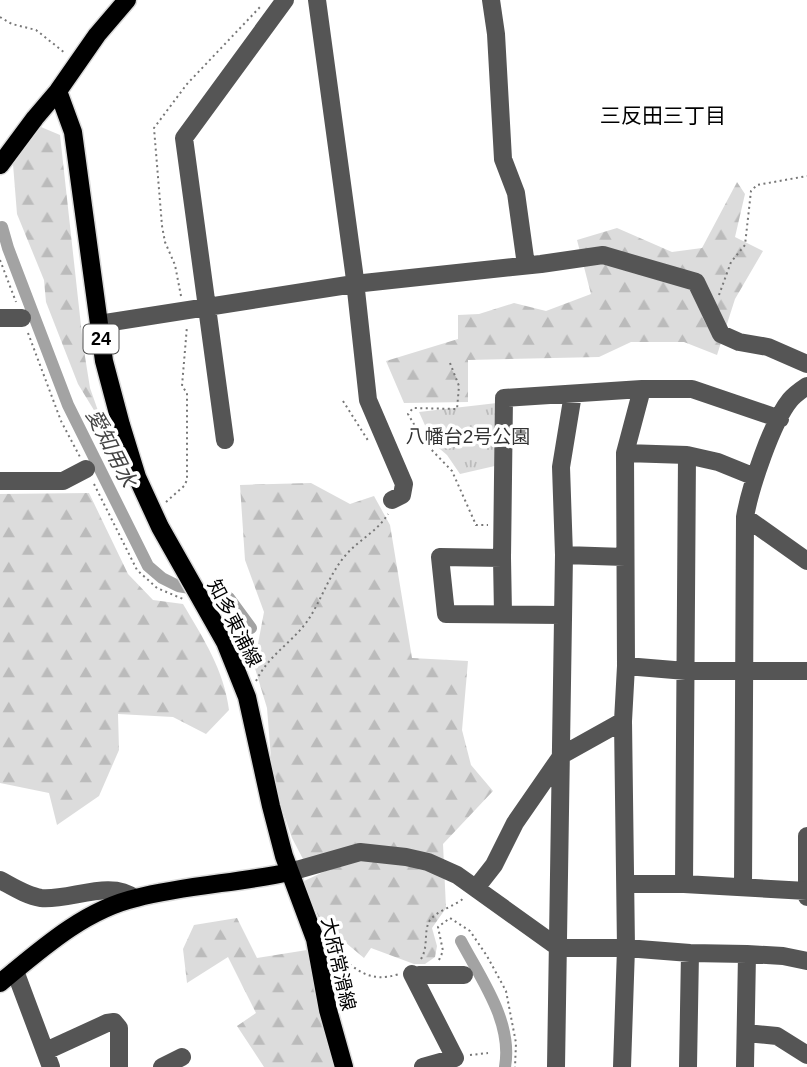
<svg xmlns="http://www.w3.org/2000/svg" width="807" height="1067" font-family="Arial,'Noto Sans JP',sans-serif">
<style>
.forest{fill:url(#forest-firs)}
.park{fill:url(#park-tufts)}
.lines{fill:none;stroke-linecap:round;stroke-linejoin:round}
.canal{stroke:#a3a3a3;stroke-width:12}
.major-casing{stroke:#dbdbdb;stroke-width:21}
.path{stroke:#777;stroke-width:2;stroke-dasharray:2 3.5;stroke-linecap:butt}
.minor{stroke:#555;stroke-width:18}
.major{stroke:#000;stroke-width:18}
.labels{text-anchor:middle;stroke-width:7;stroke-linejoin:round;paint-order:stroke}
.shield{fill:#fff;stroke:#4c4c4c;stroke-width:2}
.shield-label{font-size:18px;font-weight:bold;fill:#000}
.park-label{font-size:19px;fill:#333;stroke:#fff}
.street-label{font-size:19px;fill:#000;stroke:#fff}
.neighbourhood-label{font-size:21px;fill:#000;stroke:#fff}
.water-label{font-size:21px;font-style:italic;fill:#444;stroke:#fff}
</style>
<defs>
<pattern id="forest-firs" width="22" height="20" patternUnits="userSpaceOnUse" patternTransform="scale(1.75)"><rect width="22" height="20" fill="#dcdcdc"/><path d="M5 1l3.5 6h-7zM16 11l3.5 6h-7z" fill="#bbb"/></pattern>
<pattern id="park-tufts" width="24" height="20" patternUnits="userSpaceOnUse" patternTransform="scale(1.75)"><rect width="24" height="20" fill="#dcdcdc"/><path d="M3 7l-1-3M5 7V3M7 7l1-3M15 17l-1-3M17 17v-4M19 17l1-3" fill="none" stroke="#bbb"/></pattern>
</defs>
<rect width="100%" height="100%" fill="#fff"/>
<path class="forest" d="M41 127 60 135 83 344 90 388 103 425 78 384 46 302 44 280 17 214 13 164Z
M737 182 745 194 735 237 763 251 735 299 717 355 684 342H631L599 357 468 360V402L404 403 386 361 458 339V315L479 314 514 303 546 311 591 294 577 240 617 228 672 252 702 248Z
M311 483 350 504 374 496 390 525 412 658 468 661 462 730 471 765 493 791 443 844 446 908 432 928 437 946 435 957 425 964H414L371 948 364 958 321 922 302 882 336 866 303 859 292 838 273 783 267 708 254 665 264 612 245 560 240 485Z
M89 493 128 574 153 600 183 604C203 638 224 670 229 710L206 734 173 717 118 714 119 750 99 796 57 825 49 793 0 783V494Z
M237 918 257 958 307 950 322 1012 340 1067H264L237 1026 256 1013 228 957 187 983 183 949 194 925Z"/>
<path class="park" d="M497 403 499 465 460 474 447 455 433 443 419 412Z"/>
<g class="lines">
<path class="canal" d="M2 227 8 248 68 405 148 566 162 578 178 586 220 593 229 598 251 628
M461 941C481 979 513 1022 505 1067"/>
<g class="major-casing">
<path id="major" d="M58 91 73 132 104 361 121 425 137 477 160 527 225 642 247 697 271 806 284 856 315 939 328 1010 344 1067
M0 165 35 118 58 91 97 35 127 0
M0 983C40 950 84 910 136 898 186 885 239 883 290 872"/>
</g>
<path class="path" d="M0 17 12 24 36 30 65 53
M0 260 16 302
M719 295 731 262 745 245 751 191 757 185 807 176
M181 296 175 265 165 242 162 226 154 128 187 84 261 6
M28 333 61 421 80 457
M450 363 459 386 457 409 413 408 408 414 425 443 452 471 476 525H488
M343 401 369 442
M94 484 137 570 157 588 183 599
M166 502 184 486 187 480V393L182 386 187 326
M256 681C269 655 289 645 306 623 321 602 328 576 345 556 358 540 377 532 388 514
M333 950C355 969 369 984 399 974
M421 959C429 946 423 931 430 920 438 910 455 906 464 898
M439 960 443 951 438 927 450 918 470 931 487 956 506 991 516 1043 515 1067
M470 1055 488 1053"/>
<path class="minor" d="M317 0 354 272 368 400 404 484 402 495 392 500
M491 0 496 34 503 159 516 193 526 265
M0 318H22
M99 324 354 284 541 264 603 255 696 282 721 334 739 342 768 347 807 364
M225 440 184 138 285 0
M625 453 687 455 684 884
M687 455 718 462 755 477
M0 481H63L86 469
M745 517 807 561
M564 555 625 557
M502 558 503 614
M562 615 446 614 440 557 502 558 504 398 642 389H692L780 419
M626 666 686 671H807
M807 836V897
M290 872 360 852 406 857 428 862 457 875 559 948H626L690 953 747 954 783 956 807 961
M0 880C13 887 27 896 41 898 69 901 111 879 134 898
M626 884H684L807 891
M743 887 745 517C750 488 772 422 790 400 795 394 801 390 807 386
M476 888 494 865 515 823 562 755 623 721
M15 971 51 1067
M412 974 455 1058 423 1067
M414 977 419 975H464
M746 1033 777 1036 807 1055
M46 1051 107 1023 114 1022 119 1028V1067
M162 1067 182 1057
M556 1067 564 555 561 467 573 394
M622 1067 626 948 623 721 626 666 625 453 642 389
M688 1067 690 953
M745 1067 747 954"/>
<use href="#major" class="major"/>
</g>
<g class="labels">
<rect class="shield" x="83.5" y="324.5" width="35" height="29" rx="5"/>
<g class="shield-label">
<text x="101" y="345">24</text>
</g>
<g class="park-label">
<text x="468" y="443">八幡台2号公園</text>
</g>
<g class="street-label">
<text transform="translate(235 623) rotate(63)" y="7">知多東浦線</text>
<text transform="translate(339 964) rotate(77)" y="7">大府常滑線</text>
</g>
<g class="neighbourhood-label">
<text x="663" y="123">三反田三丁目</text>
</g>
<g class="water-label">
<text transform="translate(111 448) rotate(63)" y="7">愛知用水</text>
</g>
</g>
</svg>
